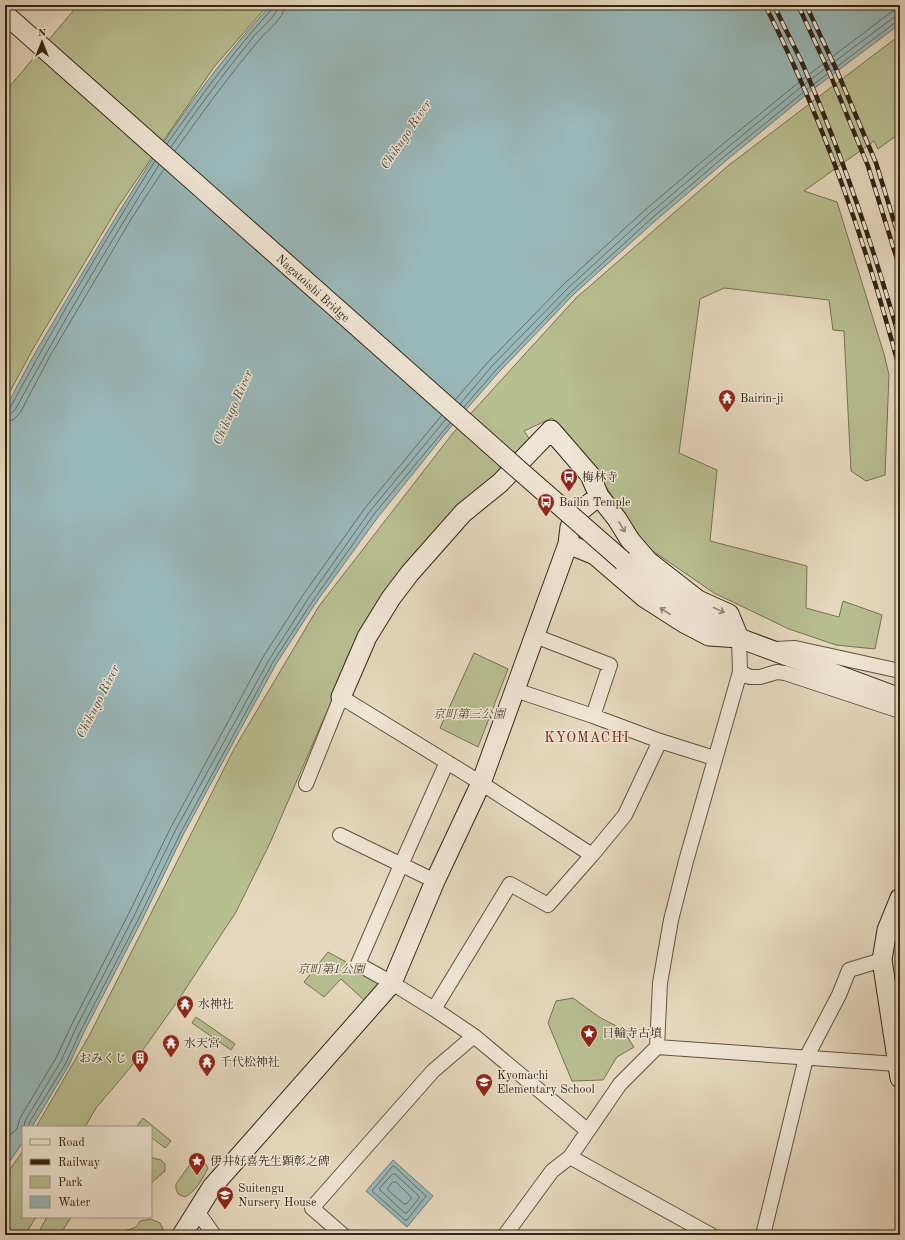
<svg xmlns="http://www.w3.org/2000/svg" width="905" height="1240" font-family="'Old Standard TT','Noto Serif JP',serif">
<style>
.green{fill:#b7be90;stroke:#757252}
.water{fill:#99b8b9;stroke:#707d77}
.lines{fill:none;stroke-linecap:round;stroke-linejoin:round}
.shore{stroke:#666e67;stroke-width:1}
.street-casing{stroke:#60523f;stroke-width:16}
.secondary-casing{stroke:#332515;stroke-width:21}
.street{stroke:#efe6d5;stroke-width:14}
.secondary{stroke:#efe6d5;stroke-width:19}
.rail-casing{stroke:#332515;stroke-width:4.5}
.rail{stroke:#efe6d5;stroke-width:3;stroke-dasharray:9;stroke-linecap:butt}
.secondary-bridge-casing{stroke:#332515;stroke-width:21;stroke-linecap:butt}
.secondary-bridge{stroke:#efe6d5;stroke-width:19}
.oneway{stroke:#918675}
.labels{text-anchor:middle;stroke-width:3;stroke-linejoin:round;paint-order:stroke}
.street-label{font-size:12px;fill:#332515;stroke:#efe6d5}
.poi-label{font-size:12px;fill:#332515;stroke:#efe6d5;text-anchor:start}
.park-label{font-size:12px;font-style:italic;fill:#544b34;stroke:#efe6d5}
.water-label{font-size:13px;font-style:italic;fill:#4c4a3e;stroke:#efe6d5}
.quarter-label{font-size:14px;letter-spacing:1px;fill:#7a1f14;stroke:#efe6d5}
</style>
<rect width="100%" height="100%" fill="#e6d8be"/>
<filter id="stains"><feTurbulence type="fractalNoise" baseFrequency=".005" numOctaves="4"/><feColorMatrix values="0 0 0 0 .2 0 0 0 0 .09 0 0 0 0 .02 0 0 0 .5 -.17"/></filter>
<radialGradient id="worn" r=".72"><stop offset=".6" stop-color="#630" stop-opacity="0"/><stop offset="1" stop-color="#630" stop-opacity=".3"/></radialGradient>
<path class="green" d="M78 5H268L214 67 118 207 34 347 5 401V92Z
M900 35V133L878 149 874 141 804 191 837 202 884 354 889 375 885 475 866 481 851 471 844 331 833 330 829 300 724 288 700 299 679 453 717 470 710 541 807 566 806 608 839 617 843 601 882 615 875 649 836 645 789 629 714 593 647 547 599 477 562 427 552 418 524 431 530 440 459 510 362 630 270 843 236 912 177 1002 130 1068 96 1108 85 1127H36L90 1034 234 749 319 606 453 433 576 298 729 165Z
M474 653 508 669 478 747 440 728Z
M328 952 384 983 364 1000 341 979 324 997 304 982Z
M573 998 599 1017 622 1029 634 1047 617 1057 603 1080 572 1081 548 1023 556 1001Z
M196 1017 235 1044 231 1050 192 1023Z
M143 1118 171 1141 165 1148 151 1137V1127H138L137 1126Z
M23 1151V1217H36L25 1235H5V1176Z
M153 1158 161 1160 165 1164V1171L151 1183V1159Z
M199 1160 205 1163 208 1168C204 1177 194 1193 185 1197L178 1194 176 1189V1184L191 1163Z
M47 1217H71L60 1235H37Z
M151 1219 160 1223 165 1233 163 1235H118C126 1226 135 1233 140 1221Z"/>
<path class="water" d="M271 5H900V24L812 90 728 159 655 221 574 294 499 372 449 429 378 517 315 604 276 664 184 833 141 922 84 1032 69 1065 32 1127H23V1142L5 1168V409C16 389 26 368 38 348 55 319 72 290 89 262 143 171 199 82 271 5Z
M393 1160 433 1196 407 1227 366 1191Z"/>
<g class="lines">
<path class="shore" d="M167 144C200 97 234 51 272 9L273 5
M171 147C197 109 225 72 254 36 261 28 278 15 278 5
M175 151C202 113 230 74 260 39 268 29 284 19 285 5
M455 400 488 362 564 284 645 210 718 148 803 79 890 13 894 11 900 10
M460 404 492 366 568 288 649 214 722 152 806 83 893 18 900 16
M464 407 496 370 572 291 652 218 725 156 810 87 896 22 900 21
M5 410H8L10 408C55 324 104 242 155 161
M5 415 10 414 15 410C60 327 108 245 159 165
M5 421 13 420 20 413 50 356 133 216 164 169
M24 1127 25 1121 61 1061 76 1028 133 918 176 829 269 660 308 599 370 511 446 419
M29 1127V1123L66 1063 81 1030 138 920 181 832 273 662 312 602 374 514 450 423
M5 1142 11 1134 17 1129 20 1118 56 1058 71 1026 128 915 171 827 263 657 303 595 365 508 442 415
M394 1166 426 1196 407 1220H405L372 1191 392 1167Z
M393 1174H395L419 1196V1198L407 1213H405L380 1190V1188Z
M393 1182H396L411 1197V1199L406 1204H404L388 1190V1188Z"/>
<g class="street-casing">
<path id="street" d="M535 636 610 665 593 716
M775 649 795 648 900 671
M740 672 750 677H760L777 672 785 673 900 711
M515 690 593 716 660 741 714 758
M447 762 401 865 358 964 392 983 434 1009 474 1036 588 1131
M306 784 341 697 481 783 592 855
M340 835 435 881
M434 1009 510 884 548 905 592 855 625 815 660 741
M657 1047 897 1064
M570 1157 711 1235
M197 1211 214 1235
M343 1235 312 1208 433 1071 474 1036
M505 1235 552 1171 570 1157 620 1084 657 1047 660 983 671 920 686 861 740 672 739 638
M763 1235 806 1058 839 995 849 970 882 960"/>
</g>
<g class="secondary-casing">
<path id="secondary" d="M568 544 595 555 645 598 684 623 709 636 739 638 729 614 698 600 648 561 630 540 617 519 599 496
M623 561 647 583 706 621 739 638 900 698
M900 898 887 930 882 960 900 1078
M182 1235 212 1187 392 983 435 881 481 783 568 544 570 527 580 511 599 496 590 475 551 430 500 483 463 513 410 573 391 598 367 637 341 697"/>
</g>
<use href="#street" class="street"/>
<use href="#secondary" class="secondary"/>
<g class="rail-casing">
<path id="rail" d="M765 5C824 121 867 246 900 371
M774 5C783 25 794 45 803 65 842 154 873 246 900 340
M798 5 830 74 868 166 900 269
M806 5 837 71 876 163 900 241"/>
</g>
<use href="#rail" class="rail"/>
<g class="secondary-bridge-casing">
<path id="secondary-bridge" d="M5 14 519 470 623 561"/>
</g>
<use href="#secondary-bridge" class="secondary-bridge"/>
</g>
<defs><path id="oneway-shaft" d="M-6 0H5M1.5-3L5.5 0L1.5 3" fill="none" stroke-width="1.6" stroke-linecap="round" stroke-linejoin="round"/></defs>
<g class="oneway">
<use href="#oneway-shaft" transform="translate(622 527) rotate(58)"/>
<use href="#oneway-shaft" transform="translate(719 610) rotate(25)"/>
<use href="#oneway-shaft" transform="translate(665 611) rotate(-147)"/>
</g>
<defs>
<g id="temple-pin" transform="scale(0.9)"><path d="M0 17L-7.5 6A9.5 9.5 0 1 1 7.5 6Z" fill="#8f2418" stroke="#efe6d5"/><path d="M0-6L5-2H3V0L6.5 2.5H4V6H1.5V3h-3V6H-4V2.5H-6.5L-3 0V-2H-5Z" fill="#fff"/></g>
<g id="bus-pin" transform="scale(0.9)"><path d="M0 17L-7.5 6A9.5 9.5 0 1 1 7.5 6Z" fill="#8f2418" stroke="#efe6d5"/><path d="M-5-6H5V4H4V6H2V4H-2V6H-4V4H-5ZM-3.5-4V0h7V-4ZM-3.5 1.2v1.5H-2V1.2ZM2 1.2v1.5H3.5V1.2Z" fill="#fff"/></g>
<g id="sight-pin" transform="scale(0.9)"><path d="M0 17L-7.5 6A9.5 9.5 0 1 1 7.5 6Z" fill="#8f2418" stroke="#efe6d5"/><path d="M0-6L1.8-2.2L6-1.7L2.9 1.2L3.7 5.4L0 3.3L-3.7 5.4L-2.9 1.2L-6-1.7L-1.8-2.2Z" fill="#fff"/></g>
<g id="building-pin" transform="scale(0.9)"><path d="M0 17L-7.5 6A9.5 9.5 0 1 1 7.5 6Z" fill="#8f2418" stroke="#efe6d5"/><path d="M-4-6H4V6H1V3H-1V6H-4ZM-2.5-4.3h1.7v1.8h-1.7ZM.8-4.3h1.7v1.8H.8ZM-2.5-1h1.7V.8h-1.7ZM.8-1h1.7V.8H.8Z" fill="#fff"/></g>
<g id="school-pin" transform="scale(0.9)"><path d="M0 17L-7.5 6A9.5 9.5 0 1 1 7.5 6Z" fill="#8f2418" stroke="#efe6d5"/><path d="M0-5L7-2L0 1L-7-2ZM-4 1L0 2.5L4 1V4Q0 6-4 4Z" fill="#fff"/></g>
</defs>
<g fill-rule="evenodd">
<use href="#temple-pin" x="727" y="398"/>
<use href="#bus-pin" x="569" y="477"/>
<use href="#bus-pin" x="546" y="502"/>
<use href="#temple-pin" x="185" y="1004"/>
<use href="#sight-pin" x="589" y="1033"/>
<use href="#temple-pin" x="171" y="1043"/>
<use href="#building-pin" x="140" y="1058"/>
<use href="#temple-pin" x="207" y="1062"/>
<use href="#school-pin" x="484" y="1082"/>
<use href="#sight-pin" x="197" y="1161"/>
<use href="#school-pin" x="225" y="1195"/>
</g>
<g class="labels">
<g class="street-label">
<text transform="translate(313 288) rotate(42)" y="4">Nagatoishi Bridge</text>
</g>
<g class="poi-label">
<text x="740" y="402">Bairin-ji</text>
<text x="582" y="481">梅林寺</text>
<text x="559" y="506">Bailin Temple</text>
<text x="198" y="1008">水神社</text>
<text x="602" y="1037">日輪寺古墳</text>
<text x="184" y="1047">水天宮</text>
<text x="127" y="1062" text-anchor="end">おみくじ</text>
<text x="220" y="1066">千代松神社</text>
<text x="497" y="1079">Kyomachi<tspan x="497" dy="14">Elementary School</tspan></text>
<text x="210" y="1165">伊井好喜先生顕彰之碑</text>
<text x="238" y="1192">Suitengu<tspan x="238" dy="14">Nursery House</tspan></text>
</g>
<g class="park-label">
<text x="469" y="718">京町第三公園</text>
<text x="331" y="973">京町第1公園</text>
</g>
<g class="water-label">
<text transform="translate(405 134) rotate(-56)" y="5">Chikugo River</text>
<text transform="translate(232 407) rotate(-66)" y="5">Chikugo River</text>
<text transform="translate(97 701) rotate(-63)" y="5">Chikugo River</text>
</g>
<g class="quarter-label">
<text x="587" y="742">KYOMACHI</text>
</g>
</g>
<rect width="905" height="1240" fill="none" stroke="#e6d8be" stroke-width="20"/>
<rect x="6" y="6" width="893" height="1228" fill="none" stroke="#332515" stroke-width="2"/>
<rect x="10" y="10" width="885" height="1220" fill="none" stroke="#332515"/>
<rect x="22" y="1126" width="130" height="92" fill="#efe6d5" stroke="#a49988"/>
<rect x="30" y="1139" width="20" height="6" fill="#efe6d5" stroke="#a49988"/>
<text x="58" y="1146" font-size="12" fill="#332515">Road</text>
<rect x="30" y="1159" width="20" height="6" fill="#332515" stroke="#a49988"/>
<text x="58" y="1166" font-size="12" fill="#332515">Railway</text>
<rect x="30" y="1176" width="20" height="12" fill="#b7be90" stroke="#a49988"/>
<text x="58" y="1186" font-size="12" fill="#332515">Park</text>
<rect x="30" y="1196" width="20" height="12" fill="#99b8b9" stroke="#a49988"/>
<text x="58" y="1206" font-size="12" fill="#332515">Water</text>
<g transform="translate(42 42)" stroke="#efe6d5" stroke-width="3" paint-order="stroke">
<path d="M0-3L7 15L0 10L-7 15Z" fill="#332515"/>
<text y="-6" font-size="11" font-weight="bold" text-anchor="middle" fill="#332515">N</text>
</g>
<rect width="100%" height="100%" filter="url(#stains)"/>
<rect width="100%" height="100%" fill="url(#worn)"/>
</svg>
